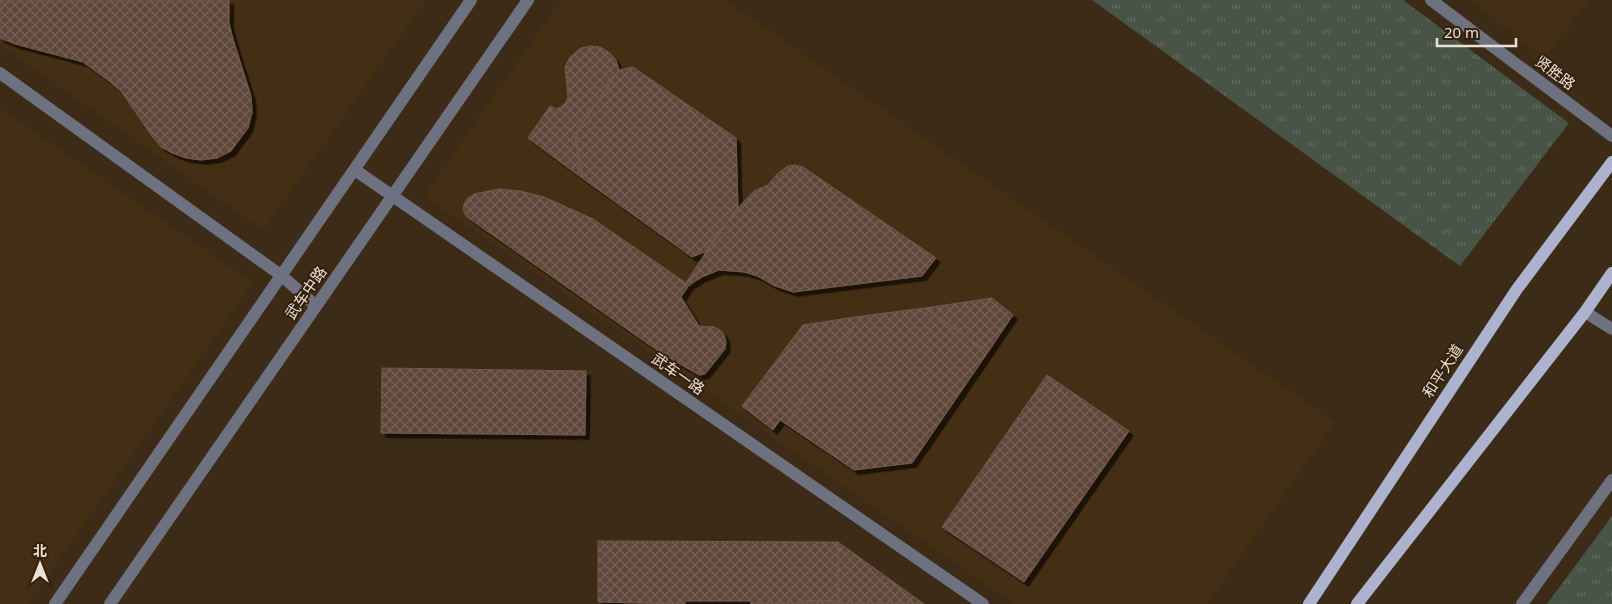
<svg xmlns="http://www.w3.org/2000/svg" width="1612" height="604" font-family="'Noto Sans','Noto Sans SC',sans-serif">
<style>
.built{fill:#452f14}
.park{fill:url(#park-tufts)}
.building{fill:url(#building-cross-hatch);stroke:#75594d;filter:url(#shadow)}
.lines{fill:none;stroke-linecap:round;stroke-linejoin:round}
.minor{stroke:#6e717f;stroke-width:12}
.major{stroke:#adb3cf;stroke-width:12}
.labels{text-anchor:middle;stroke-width:4;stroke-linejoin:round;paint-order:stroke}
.street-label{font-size:15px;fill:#ece1d4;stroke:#32220d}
</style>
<defs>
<pattern id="park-tufts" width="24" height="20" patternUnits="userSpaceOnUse" patternTransform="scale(1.25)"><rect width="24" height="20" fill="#485445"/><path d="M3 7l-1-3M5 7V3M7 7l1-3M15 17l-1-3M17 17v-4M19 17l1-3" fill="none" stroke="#636c5f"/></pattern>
<pattern id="building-cross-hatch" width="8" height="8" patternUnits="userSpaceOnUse" patternTransform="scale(1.25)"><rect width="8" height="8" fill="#60463a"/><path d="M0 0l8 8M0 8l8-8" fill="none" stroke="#776056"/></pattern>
<filter id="shadow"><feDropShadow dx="4.5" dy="4.5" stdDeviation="0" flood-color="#0009"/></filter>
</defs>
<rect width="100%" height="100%" fill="#3c2b16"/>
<path class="built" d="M0 0H426L263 230 0 45Z
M561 0H725L1335 422 1207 604H1014L424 196Z
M1469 0H1589L1545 58Z
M0 108 253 283 28 604H0Z"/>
<path class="park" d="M1092 0H1403L1569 123 1460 266Z
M1612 516V604H1547Z"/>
<path class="building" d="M0 0H229V23L233 39 251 96 252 112 248 128 231 151 217 158 201 160 186 158 172 153 161 147 152 136 121 91 109 81 83 62 15 44 0 38Z
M591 46 600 47 610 53 616 60 619 70 575 134 582 178 528 138 550 106 556 109 561 107 566 102 568 97 565 67 570 57 581 48Z
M633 67 736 138 738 208 707 251 692 257 582 178 575 134 619 70Z
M795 165 803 167 936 258 922 276 793 292 775 286 757 276 744 272 719 270 702 277 689 285 686 283 717 235 738 208 754 191 768 185 777 174 788 166Z
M499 189 520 191 544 197 593 219 689 285 681 297 699 326 714 327 721 331 724 335 726 342 725 349 705 374 699 375 661 353 467 217 463 210 464 205 467 199 474 194Z
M992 298 1013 315 988 352 925 308Z
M925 308 988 352 912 463 854 470 786 424 862 316Z
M862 316 786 424 780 420 773 430 742 406 803 325Z
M382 368 586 371 585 435 381 433Z
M1047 375 1129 431 1024 582 942 527Z
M598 541 838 542V601H803V604H751V601H685V604L598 602Z
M838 542 924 604H803V601H838Z"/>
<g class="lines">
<path class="minor" d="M1431 0 1612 136
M0 73 282 276 316 306
M355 170 983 604
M1585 312 1612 329
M55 604 471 0
M110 604 528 0
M1522 604 1612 480"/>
<path class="major" d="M1309 604 1517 289 1612 162
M1357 604 1585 312 1612 273"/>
</g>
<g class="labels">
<g class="street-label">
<text transform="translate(1555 73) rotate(37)" y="5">贤胜路</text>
<text transform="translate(306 293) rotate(-55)" y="5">武车中路</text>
<text transform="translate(1443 371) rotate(-57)" y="5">和平大道</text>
<text transform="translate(678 374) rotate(35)" y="5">武车一路</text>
</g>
</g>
<g transform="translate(40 564)" stroke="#32220d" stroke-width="4" paint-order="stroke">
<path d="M0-4L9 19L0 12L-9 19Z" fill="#ece1d4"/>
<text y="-8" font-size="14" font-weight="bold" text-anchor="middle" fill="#ece1d4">北</text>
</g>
<path d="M1437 38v8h79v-8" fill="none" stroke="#ece1d4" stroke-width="2.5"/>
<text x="1444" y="38" font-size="15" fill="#ece1d4" stroke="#32220d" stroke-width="4" paint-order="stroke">20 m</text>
</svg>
